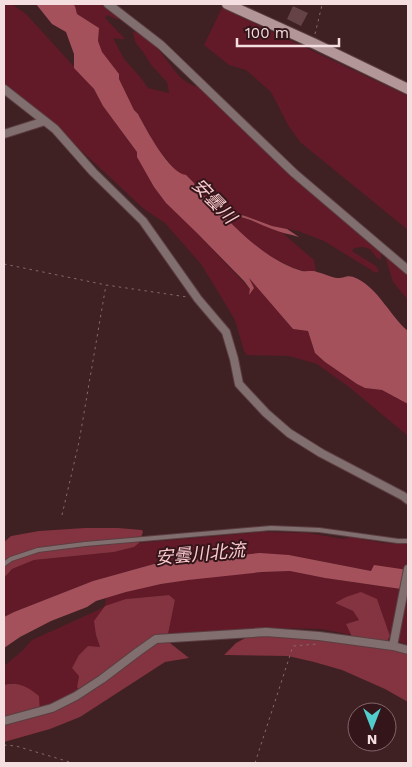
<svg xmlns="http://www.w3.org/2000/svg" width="412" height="767" font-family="'Work Sans','Noto Sans JP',sans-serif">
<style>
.green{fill:#621a28}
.forest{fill:#843340}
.water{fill:#a5515c}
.building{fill:#644245}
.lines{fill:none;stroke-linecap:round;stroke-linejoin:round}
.lane-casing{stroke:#5c3e41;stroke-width:6}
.street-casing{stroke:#5c3e41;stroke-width:10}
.secondary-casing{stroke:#5c3e41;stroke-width:12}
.path{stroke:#856a6c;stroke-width:1;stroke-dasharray:2.5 4;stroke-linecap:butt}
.lane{stroke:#816f70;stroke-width:4}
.street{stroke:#816f70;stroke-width:8}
.secondary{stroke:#b29698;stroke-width:10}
.labels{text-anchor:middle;stroke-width:4;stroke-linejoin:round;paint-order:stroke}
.water-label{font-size:18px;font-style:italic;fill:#fbcace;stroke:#34161a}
</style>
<rect width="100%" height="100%" fill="#3f2023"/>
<path class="green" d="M4 4H12L26 14 58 49 94 89 103 106 137 152V157L154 187 166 203 197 233 250 289 254 288 248 277 253 282 293 329 308 331 315 353 325 362 357 384 365 388 382 390 408 404V436L349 387 317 364 289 356 247 355 244 351 235 320 217 290 201 264 165 223 144 209 59 130 4 84Z
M72 4H107L135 29 120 19H116L107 15 105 18 125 39H119L113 38 124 59 141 78 148 88 169 93 167 82 152 66 143 52 135 42 133 32C150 33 168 63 179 76 183 80 190 84 196 87L194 82 294 171 377 239 381 253V260L376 257 370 249 363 247 354 248 352 251 376 266 379 271 376 273 324 241 298 231 272 226 245 216 230 212 219 210 213 202 197 191 194 183 177 172 157 148 138 114 134 110 119 79V74L102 53 98 41 99 28 77 14 75 6Z
M222 8 408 96V230L300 142 288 125 271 92 246 70 229 65 204 45Z
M226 216C245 214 265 228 283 233L286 236 314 260 316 271C312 271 308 272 304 271 282 267 237 236 226 216Z
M385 256 408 274V300L393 282Z
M261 532 308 533 344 539 350 537 383 543 406 544 408 547V570L371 571 289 555 154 564 93 581 14 612 4 617V578L12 569 34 560 114 552 134 547 139 543Z
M290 571 325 578 408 590V645C401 643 397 639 390 636L377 599 335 603 353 611 359 620 346 624 352 635 321 629 275 628 178 634H168L175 600 169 595 126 599 96 635 100 647 79 676 77 687 79 690 71 696 39 710V696L11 683 4 685V666L22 651 32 640 96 611 105 606 106 598C165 579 228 573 290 571Z"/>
<path class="forest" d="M85 528H118L142 530 143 532 139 543 134 547 114 552 34 560 12 569 4 578V542L11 536 39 531Z
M361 592 377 599 390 636 385 645 408 651V702L385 689 342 670 314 662 288 656 224 655 236 643 251 635 268 634 355 643 346 624 359 620 353 611 335 603 346 597Z
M169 595 175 600 168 634 170 643 189 658 165 662 80 717 50 729 4 742V685C18 681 28 687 39 696L40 715 82 695 77 687 79 676 72 668 79 655 88 646 100 647 96 635 94 621 105 606 126 599Z"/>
<path class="water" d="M36 4H72L75 6 77 14 99 28 98 41 102 52 119 74V79L134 110 138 114C146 129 169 173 186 175L194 183 197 191 213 202 219 210 230 212 245 216 272 226 287 229 299 237C290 234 281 233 272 229 258 224 242 214 227 216V219C247 240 274 263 302 271 307 272 313 270 317 272 323 273 330 277 336 278 346 279 346 273 358 279 379 290 391 317 408 331V404L382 390 365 388 357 384 325 362 315 353 308 331 293 329 249 278 254 288 249 295 250 289 244 281 197 233 166 203 154 187 137 157V152L103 106 94 89 74 68V54L66 32 52 24Z
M260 553 289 555 371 571 374 565 408 570V590L325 578 290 571 262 572 188 580 161 584 126 592 96 601 87 607 51 621 20 637 4 648V617L14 612 93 581 154 564Z"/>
<path class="building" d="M293 6 308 13 301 26 287 19Z"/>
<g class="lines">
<g class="lane-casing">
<path id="lane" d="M4 564 11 559 38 550 85 544 271 528 319 530 398 541H408"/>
</g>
<g class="street-casing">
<path id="street" d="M108 4 161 45 294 173 408 270
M4 89 55 129 93 172 143 221 198 299 226 332 234 359 239 384 266 413 289 433 321 453 403 496 408 500
M4 134 45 121
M393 646 408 569
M4 721 52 708 76 696 102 679 139 651 156 639 266 632 319 636 393 646 408 650"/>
</g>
<g class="secondary-casing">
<path id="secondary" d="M227 4 313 43 408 89"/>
</g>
<path class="path" d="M315 34 322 5 318 4
M4 264 106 285 187 297
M62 515 79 442 106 285
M4 745 16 746 73 763
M255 763 293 646 317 644"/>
<use href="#lane" class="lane"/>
<use href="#street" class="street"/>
<use href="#secondary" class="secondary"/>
</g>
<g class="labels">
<g class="water-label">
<text transform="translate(214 201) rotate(46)" y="6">安曇川</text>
<text transform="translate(200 554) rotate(-5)" y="6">安曇川北流</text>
</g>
</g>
<rect width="412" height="767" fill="none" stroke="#f4dedf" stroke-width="10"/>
<g transform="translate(372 727) rotate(180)"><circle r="24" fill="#34161a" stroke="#816669"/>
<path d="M0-4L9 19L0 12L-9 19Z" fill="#53cdcb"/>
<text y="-8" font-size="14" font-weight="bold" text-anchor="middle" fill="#f4dedf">N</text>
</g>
<path d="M237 38v8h102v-8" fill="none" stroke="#f4dedf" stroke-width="2.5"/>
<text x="245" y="38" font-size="15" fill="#f4dedf" stroke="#34161a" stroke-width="4" paint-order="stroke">100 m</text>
</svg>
